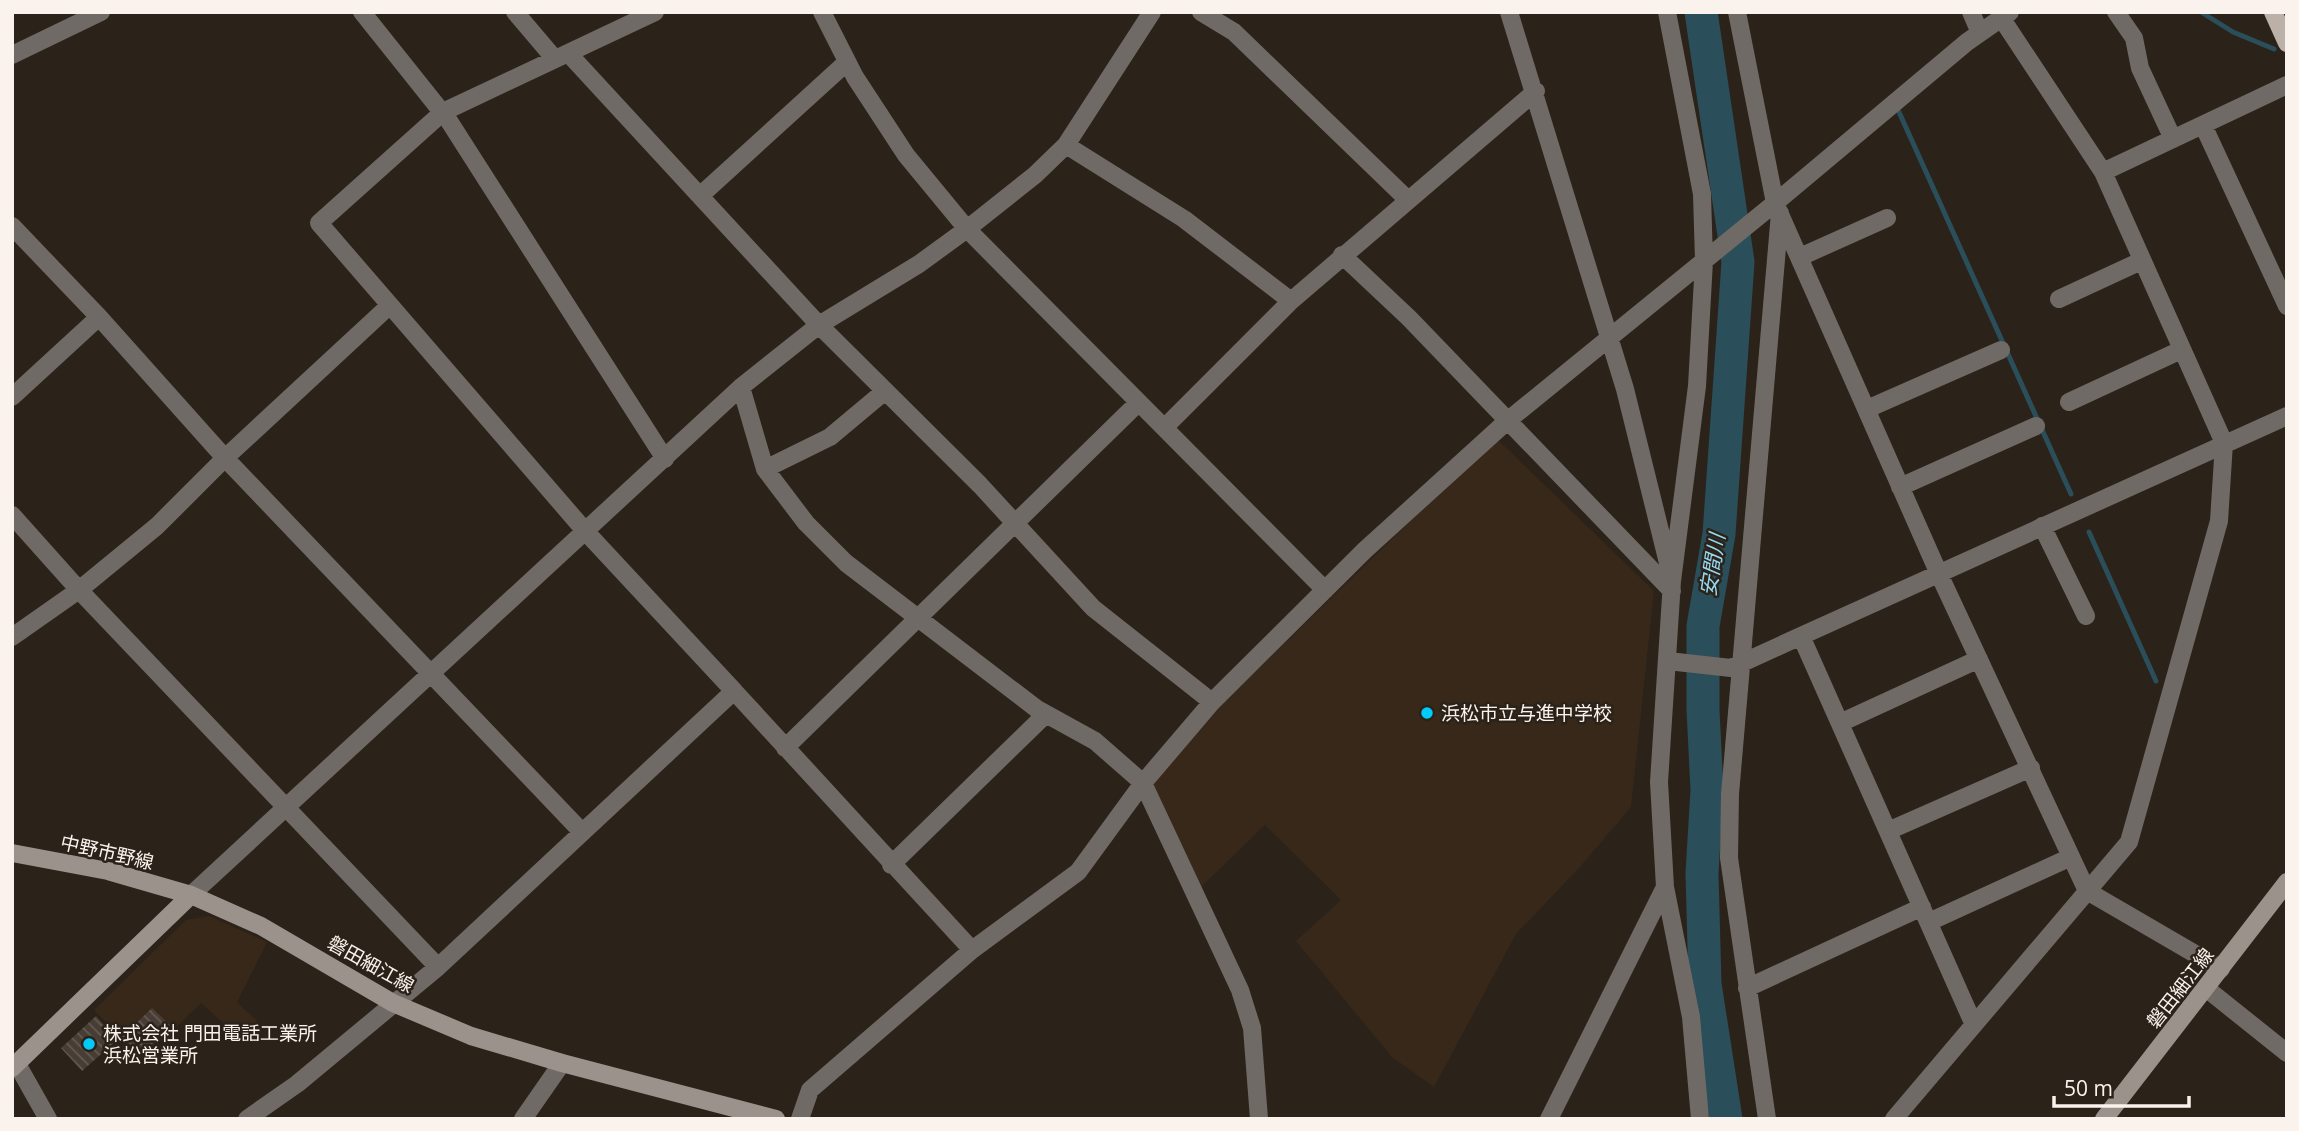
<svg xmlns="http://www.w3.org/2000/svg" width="2299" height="1131" font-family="'Open Sans','Noto Sans JP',sans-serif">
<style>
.built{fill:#37281a}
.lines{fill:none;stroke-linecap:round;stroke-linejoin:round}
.stream{stroke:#2a4e5a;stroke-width:5}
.river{stroke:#2a4e5a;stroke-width:33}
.building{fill:url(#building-back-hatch)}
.street{stroke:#6f6a65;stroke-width:18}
.secondary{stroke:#9b928b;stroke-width:18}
.primary{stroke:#bcb1a8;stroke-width:18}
.poi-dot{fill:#00cbf9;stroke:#2b2219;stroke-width:2.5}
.labels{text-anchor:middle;stroke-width:5;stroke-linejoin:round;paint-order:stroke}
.poi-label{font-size:19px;fill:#faf3ed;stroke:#2b2219;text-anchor:start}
.street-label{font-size:19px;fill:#faf3ed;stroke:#2b2219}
.water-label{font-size:21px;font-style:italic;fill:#95d9f1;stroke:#2b2219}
</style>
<defs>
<pattern id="building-back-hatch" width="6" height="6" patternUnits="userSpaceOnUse" patternTransform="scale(1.75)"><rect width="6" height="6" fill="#483d34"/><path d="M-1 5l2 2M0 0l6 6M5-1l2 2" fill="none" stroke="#635a52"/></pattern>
</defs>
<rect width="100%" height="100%" fill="#2b2219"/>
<path class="built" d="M1496 438 1654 591 1631 807 1580 867 1516 934 1434 1087 1392 1057 1296 941 1341 900 1265 825 1197 891 1146 778Z
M209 916 267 942 237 1002 260 1024 242 1040 201 1003 142 1060 94 1010 186 920Z"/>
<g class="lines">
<path class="stream" d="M2201 12 2233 32 2274 49
M1899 112 2071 494
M2089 532 2156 681"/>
<path class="river" d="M1701 12 1738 262 1719 534 1703 626V710L1707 790 1702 873 1705 984 1726 1119"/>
</g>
<path class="building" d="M152 1008 171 1026 141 1055 122 1037Z
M96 1016 117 1040 82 1071 61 1048Z"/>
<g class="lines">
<path class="street" d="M362 12 449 121 665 459
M515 12 554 58
M822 12 855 77 906 155 967 229 1325 590
M1201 12 1234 32 1407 199
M1509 12 1625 389 1670 571
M1667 12 1702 194 1704 261 1697 386 1672 581 1659 782 1665 887 1691 1017 1700 1119
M1737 12 1775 203 1939 574 2087 891 2221 969
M1971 12 1980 33
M2116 12 2134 38 2140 68 2173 139
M568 53 819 325 980 485 1093 608 1212 702
M12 55 101 12
M2203 125 2287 306
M1066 145 1184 219 1291 301
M2103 172 2287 85
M702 194 847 62
M12 226 99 317
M1342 255 1409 318 1672 591
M1800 257 1887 218
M2059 299 2141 261
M741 387 765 469 806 523 846 563 1037 709 1095 741 1143 783 1240 990 1252 1028 1259 1119
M12 397 99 317 225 458 581 831
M2069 402 2181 350
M1867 409 2001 350
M1165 427 1291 301 1536 91
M765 469 830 437 885 391
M1900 487 2036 426
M12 515 79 590 438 967
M2042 526 2086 616
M12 637 79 590 157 526 225 458 389 306
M1668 661 1731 668 1801 636
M734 691 972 950
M1840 723 1979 659
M785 748 1138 403
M1888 831 2031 768
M891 865 1046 714
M191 895 741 387 819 325 919 264 967 229 1035 175 1066 145 1152 12
M1929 922 2071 857
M1747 988 1922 907
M2207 989 2287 1053
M1974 1025 1801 636 2287 416
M17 1064 48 1119
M247 1119 297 1084 438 967 734 691 586 532 319 223 443 112 655 12
M523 1119 562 1063
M800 1119 810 1090 972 950 1078 872 1143 783 1212 702 1365 550 1506 422 1775 203 1967 42 2010 12
M1549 1119 1665 887
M1767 1119 1729 858 1730 794 1780 213
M1894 1119 2129 842 2219 521 2224 443 2103 172 2002 19"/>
<path class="secondary" d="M12 853 108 871 191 895 261 926 393 1003 471 1036 562 1063 776 1119
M12 1068 191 895
M2104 1119 2287 882"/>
<path class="primary" d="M2273 12 2287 43"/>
</g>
<g class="poi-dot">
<circle cx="1427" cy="713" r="7"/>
<circle cx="89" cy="1044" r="7"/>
</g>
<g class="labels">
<g class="poi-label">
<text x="1441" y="720">浜松市立与進中学校</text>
<text x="103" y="1040">株式会社 門田電話工業所<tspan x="103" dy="22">浜松営業所</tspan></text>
</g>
<g class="street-label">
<text transform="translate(107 852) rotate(13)" y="7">中野市野線</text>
<text transform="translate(371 964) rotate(29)" y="7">磐田細江線</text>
<text transform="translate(2180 988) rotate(-52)" y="7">磐田細江線</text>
</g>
<g class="water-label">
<text transform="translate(1713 565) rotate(-81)" y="7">安間川</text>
</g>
</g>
<rect width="2299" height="1131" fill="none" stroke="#faf3ed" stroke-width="28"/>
<path d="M2054 1096v10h135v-10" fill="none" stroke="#faf3ed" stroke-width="3.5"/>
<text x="2064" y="1096" font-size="21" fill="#faf3ed" stroke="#2b2219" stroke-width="5" paint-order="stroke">50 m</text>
</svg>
